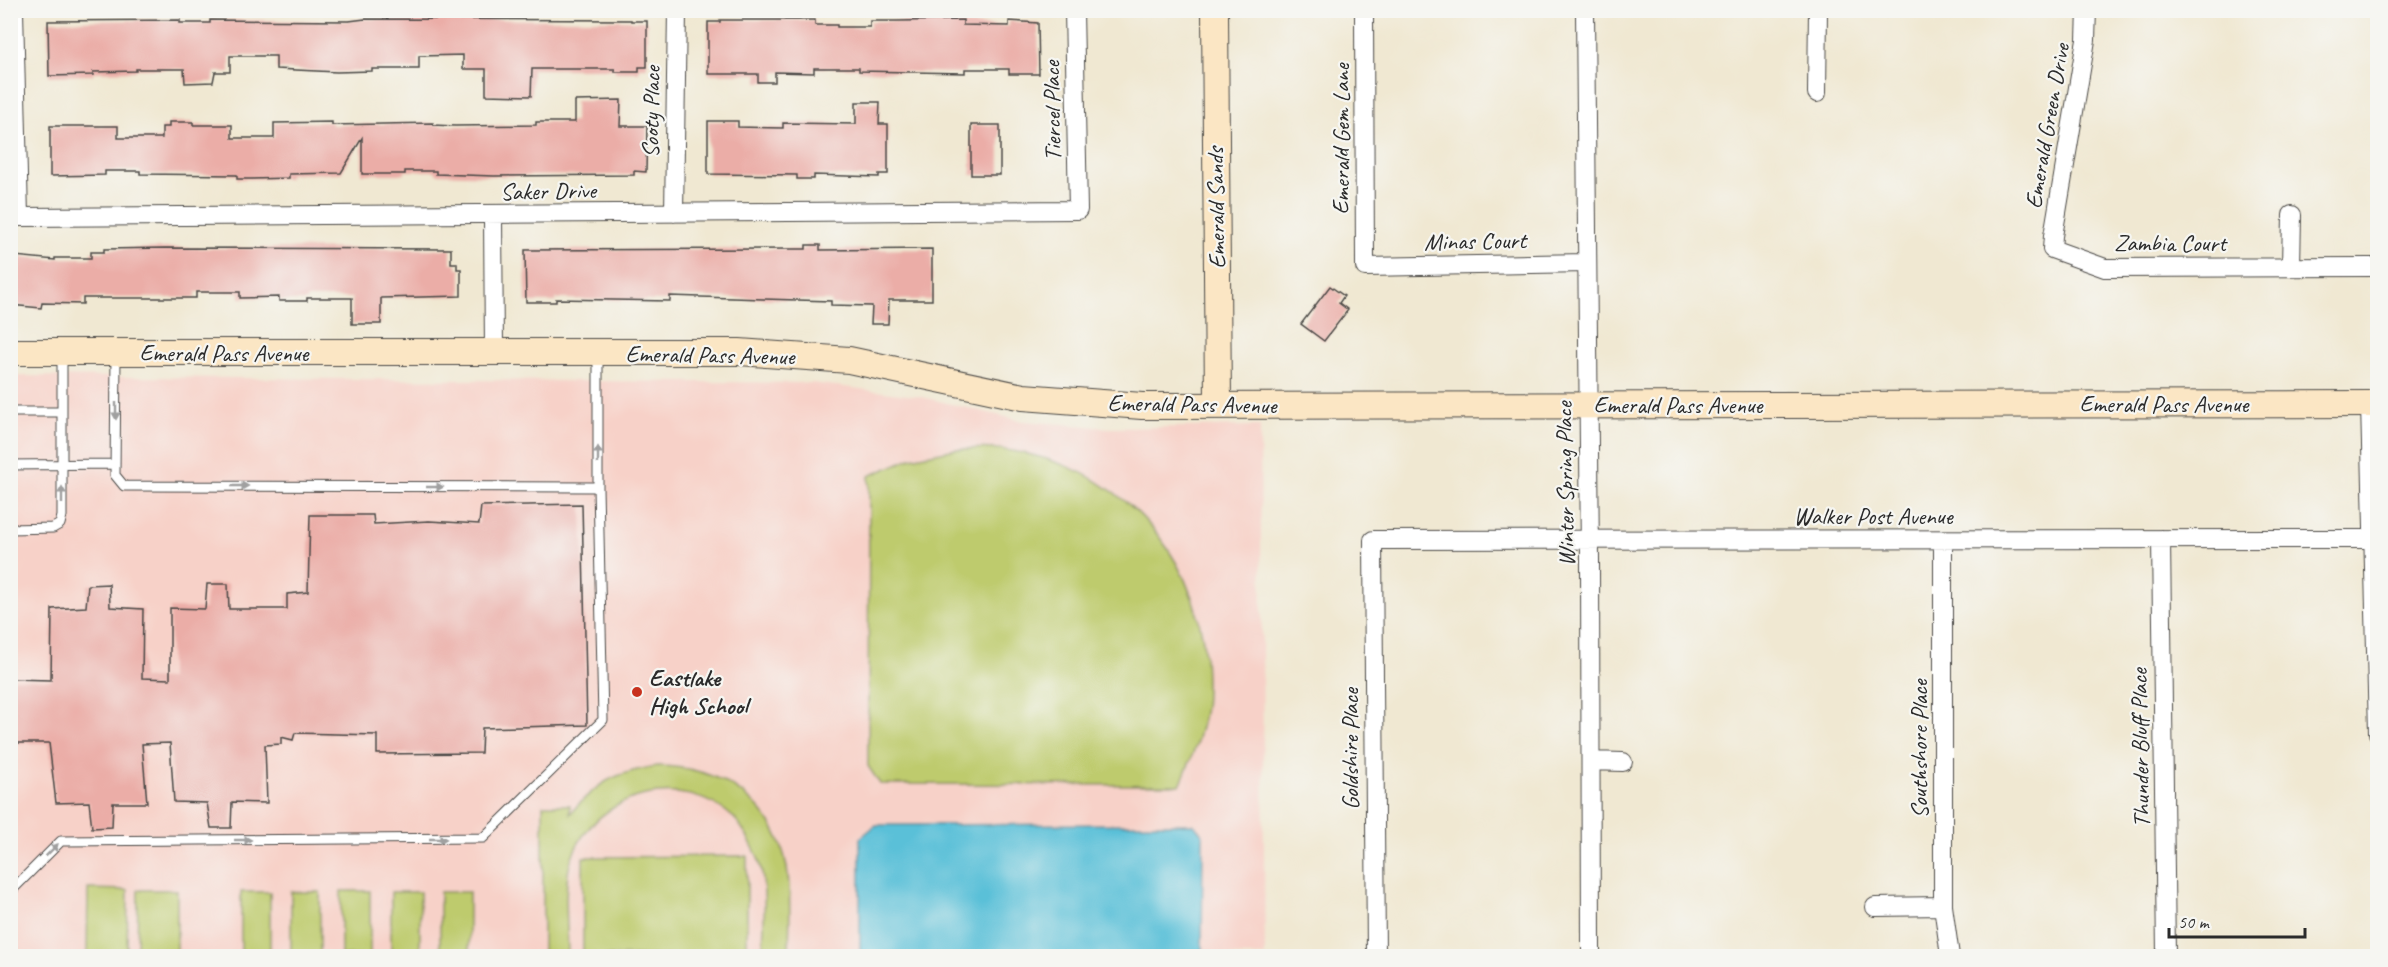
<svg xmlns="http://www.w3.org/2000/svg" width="2388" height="967" font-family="Caveat,sans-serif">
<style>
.built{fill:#f7d1c8}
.green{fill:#becb6d;stroke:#747b4c;stroke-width:1.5}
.water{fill:#5ac0d8;stroke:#427682;stroke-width:1.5}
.building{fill:#ebada7}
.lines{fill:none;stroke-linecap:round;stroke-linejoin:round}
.lane-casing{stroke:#494744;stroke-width:11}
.street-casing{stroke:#494744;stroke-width:20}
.secondary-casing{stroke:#494744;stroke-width:28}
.lane{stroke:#fff;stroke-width:9}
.street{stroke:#fff;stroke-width:18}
.secondary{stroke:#fbe6c4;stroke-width:26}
.oneway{fill:#a0a0a0}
.poi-dot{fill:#c8321e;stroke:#f6f6f2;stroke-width:2}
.labels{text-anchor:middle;stroke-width:4.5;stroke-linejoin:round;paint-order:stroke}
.street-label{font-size:24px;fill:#2b2b2b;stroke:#f6f6f2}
.poi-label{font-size:24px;font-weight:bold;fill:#2b2b2b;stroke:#f6f6f2;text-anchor:start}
</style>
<rect width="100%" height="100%" fill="#f6f6f2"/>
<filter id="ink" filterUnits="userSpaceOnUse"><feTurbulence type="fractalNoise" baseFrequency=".0167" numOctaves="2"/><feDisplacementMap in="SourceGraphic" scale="12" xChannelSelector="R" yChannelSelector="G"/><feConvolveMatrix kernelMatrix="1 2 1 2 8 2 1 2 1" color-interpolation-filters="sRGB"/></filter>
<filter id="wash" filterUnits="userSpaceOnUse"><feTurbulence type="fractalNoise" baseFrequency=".008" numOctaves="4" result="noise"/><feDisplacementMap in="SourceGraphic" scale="24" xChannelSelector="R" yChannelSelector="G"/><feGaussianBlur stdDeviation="1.35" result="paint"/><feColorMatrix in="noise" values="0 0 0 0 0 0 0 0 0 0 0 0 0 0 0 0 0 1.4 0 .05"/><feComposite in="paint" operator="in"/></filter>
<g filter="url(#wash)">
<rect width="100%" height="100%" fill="#f0e8d2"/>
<path class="built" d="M10 376 813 383 922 397 1022 421 1110 428 1260 426 1265 956H11Z"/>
<path class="green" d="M956 449C972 449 990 447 1006 450 1116 465 1195 547 1205 657 1206 673 1207 691 1205 707 1201 735 1191 760 1180 785L880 784 868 766 869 476 911 458Z
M657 766C720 766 776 803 787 868 792 897 789 928 789 956H763C763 926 769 881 756 853 750 841 743 827 734 818 683 771 596 792 572 857 562 885 568 927 568 956H543V805H570V814C598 781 615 773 657 766Z
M747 856V956H583V857Z
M88 889 128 890 127 956H87Z
M138 890H177V956H137Z
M341 891H370V956H341Z
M241 892H270V956H241Z
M291 892H320V956H291Z
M391 892H420V956H391Z
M440 892H469V956H440Z"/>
<path class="water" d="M1194 824 1203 835 1202 956H860V838L876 825Z"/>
<g id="blocks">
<path class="building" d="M365 19 631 20V21H647V67H639V72H615V69H532L531 96 486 95V69H463V55L419 56V69H372V71L337 72 276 69V56H230V72H215L213 82 185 83 184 69H136V71L93 72V75L49 76 48 21 180 20V23H210V20L349 21Z
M720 20H815V25H837V27H870V21H897L963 20V25L1009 26V21L1038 23 1039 74H1009V69H965V73L859 71V68H814V73L775 72V82H758V74H708V22H720Z
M621 100 620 126H647L646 172 634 171V175L494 176 436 174V171H405V174H362V138L341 173 289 174V178L252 179H237V175L140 174V171H105V175L50 176V126H118V138H162V127H169V122H193V125H232V138H274V123L332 122V125L433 123V125L455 126 536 125V122H575V101Z
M856 102H880L879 124H888V174H879V177L814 175V179H797V175L708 174V121H738V127L783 128V123L856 124Z
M971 125H1000V175H971Z
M806 245H820V250L932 249V300H889L888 324H871L872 306 831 305V301L670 296V301L556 299V302H526L525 250 788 249H806Z
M165 248 451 249V263H457V269H461V296L381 298V324H352V298H307V301H279V297L240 298V292H196V298H83V304L42 303 41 308 10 305 15 256 55 260V258H91V252H104V249Z
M1330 286 1344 296 1339 303 1348 310 1324 341 1301 324Z
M582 504 587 725 482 728 481 753 377 754V735L295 733 293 740 281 737V744L265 745 267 803 232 802 231 828H211L207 803 174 802 170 743 142 744 147 803H113L112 827 92 828 89 802 56 803 49 743H10V679L51 680 52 609 86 607 88 585 109 584 110 607 143 609 142 678 170 679V608L205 609 207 584H228L229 609H287V594L308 592 310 515H373L374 524 429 521 479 524 481 506Z"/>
</g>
</g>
<g filter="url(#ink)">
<use href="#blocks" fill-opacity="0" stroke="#494744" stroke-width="1.5"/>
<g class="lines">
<g class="lane-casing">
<path id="lane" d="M116 355 115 475 124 486 598 487V353
M10 412H62
M10 465 115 464
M10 529 53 528 60 524 62 516V355
M10 892 61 841 483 838 603 720 598 487"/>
</g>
<g class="street-casing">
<path id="street" d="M14 10 19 217 1078 210 1074 10
M1364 10 1365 267 1587 263
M1585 10 1590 559 1591 956
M2087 10 2086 40 2053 236 2052 249 2105 268 2378 267
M1817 93 1818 10
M674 213 677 10
M493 215 494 353
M2291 267 2292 215
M2370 404 2378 733
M2161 539 2166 956
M1943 540V906L1950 956
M1591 761 1623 762
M1875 907 1943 906
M1376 956 1373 540 2373 539"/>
</g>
<g class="secondary-casing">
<path id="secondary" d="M1215 10 1218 406
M10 352H739L849 360 1023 397 1142 406 2378 404"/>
</g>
<use href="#lane" class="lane"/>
<use href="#street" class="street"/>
<use href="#secondary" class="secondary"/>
</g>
<defs><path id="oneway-solid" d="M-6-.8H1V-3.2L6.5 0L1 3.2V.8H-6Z" transform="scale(1.5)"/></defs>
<g class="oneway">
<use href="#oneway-solid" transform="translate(116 411) rotate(90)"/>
<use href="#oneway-solid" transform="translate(598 455) rotate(-90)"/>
<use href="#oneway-solid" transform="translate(240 486)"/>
<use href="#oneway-solid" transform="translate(435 487)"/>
<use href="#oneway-solid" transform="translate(62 495) rotate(-90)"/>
<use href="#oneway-solid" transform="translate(438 839)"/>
<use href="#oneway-solid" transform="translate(243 840)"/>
<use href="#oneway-solid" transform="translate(52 850) rotate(-45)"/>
</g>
</g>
<circle class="poi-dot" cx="637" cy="692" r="6"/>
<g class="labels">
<g class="street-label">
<text transform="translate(1052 111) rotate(-91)" y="8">Tiercel Place</text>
<text transform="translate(651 112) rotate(-89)" y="8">Sooty Place</text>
<text transform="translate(2047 126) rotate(-80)" y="8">Emerald Green Drive</text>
<text transform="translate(1341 139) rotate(-90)" y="8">Emerald Gem Lane</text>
<text transform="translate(548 191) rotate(-1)" y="8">Saker Drive</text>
<text transform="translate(1216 208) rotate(-91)" y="8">Emerald Sands</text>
<text transform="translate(1475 241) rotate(-1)" y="8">Minas Court</text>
<text x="2170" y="251">Zambia Court</text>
<text x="224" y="361">Emerald Pass Avenue</text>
<text transform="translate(710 355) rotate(1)" y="8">Emerald Pass Avenue</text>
<text transform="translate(1192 404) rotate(1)" y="8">Emerald Pass Avenue</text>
<text x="2164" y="412">Emerald Pass Avenue</text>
<text x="1678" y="413">Emerald Pass Avenue</text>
<text transform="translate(1565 484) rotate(-91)" y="8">Winter Spring Place</text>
<text x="1873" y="524">Walker Post Avenue</text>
<text transform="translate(2140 748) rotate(-91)" y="8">Thunder Bluff Place</text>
<text transform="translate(1350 749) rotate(-90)" y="8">Goldshire Place</text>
<text transform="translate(1919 749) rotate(-90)" y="8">Southshore Place</text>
</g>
<g class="poi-label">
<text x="649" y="686">Eastlake<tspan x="649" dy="28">High School</tspan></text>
</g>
</g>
<rect width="2388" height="967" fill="none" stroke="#f6f6f2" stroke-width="36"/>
<path d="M2169 928v9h136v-9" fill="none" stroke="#2b2b2b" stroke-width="3"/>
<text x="2178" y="928" font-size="18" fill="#2b2b2b" stroke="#f6f6f2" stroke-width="4.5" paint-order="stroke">50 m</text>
</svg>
